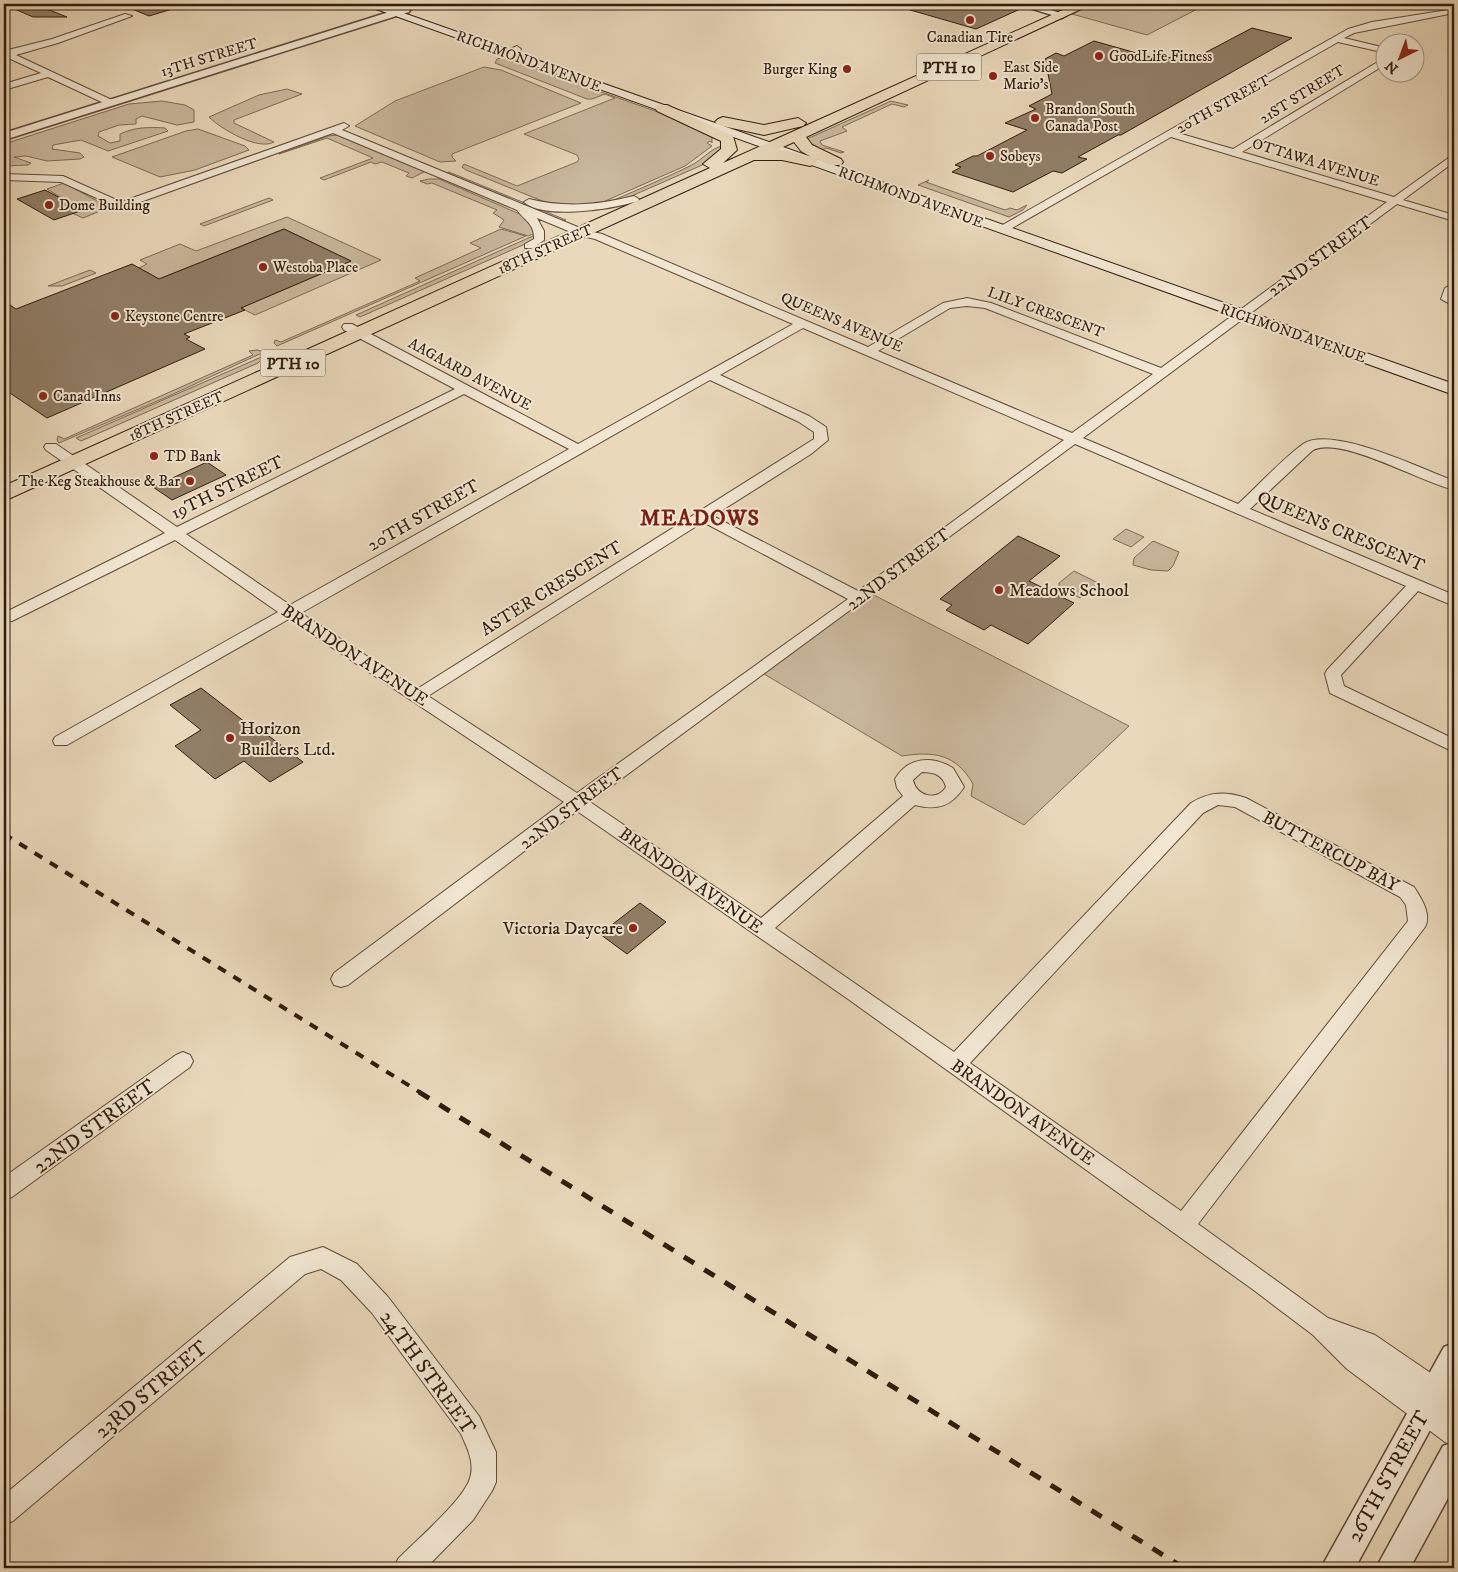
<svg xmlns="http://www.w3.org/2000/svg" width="1458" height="1572" font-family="'IM FELL DW Pica',serif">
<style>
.green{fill:#cab89d;stroke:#7e6a55}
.building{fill:#917e67;stroke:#311c0d}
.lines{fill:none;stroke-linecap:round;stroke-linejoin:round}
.minor-casing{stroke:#5f4b38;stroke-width:2}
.tertiary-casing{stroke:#5f4b38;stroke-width:3}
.secondary-casing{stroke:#311c0d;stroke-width:2}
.primary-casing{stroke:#311c0d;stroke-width:2}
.minor{fill:#f1e6d2;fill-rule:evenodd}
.tertiary{fill:#f1e6d2;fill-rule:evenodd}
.secondary{fill:#f1e6d2;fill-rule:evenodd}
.primary{fill:#e9d8ba;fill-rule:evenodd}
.rail-far1{stroke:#311c0d;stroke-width:4;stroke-dasharray:9 9;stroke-linecap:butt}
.rail{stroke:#311c0d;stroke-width:5;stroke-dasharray:12 12;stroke-linecap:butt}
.poi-dot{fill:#8f2418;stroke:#f1e6d2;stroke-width:2}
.labels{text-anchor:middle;stroke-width:4;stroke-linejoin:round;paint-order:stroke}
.far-poi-label{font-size:15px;fill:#311c0d;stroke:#f1e6d2;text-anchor:start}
.far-street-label{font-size:15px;fill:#311c0d;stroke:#f1e6d2}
.shield{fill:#f1e6d2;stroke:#6b5948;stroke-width:1}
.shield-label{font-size:16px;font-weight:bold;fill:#311c0d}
.street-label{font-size:18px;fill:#311c0d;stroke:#f1e6d2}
.poi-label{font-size:18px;fill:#311c0d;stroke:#f1e6d2;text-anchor:start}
.near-street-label{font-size:21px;fill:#311c0d;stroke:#f1e6d2}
.district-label{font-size:22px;font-weight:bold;letter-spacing:1px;fill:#7a1f14;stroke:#f1e6d2}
</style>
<rect width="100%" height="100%" fill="#e9d8ba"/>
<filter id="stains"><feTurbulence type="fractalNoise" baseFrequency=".004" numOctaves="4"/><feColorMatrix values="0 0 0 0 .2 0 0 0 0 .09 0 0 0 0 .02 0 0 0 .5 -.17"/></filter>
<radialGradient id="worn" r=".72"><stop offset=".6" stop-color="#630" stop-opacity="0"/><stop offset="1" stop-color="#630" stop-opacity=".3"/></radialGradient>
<path class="green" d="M1091 4H1207L1147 35 1072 14Z
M503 57 700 127 712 135V143L710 141 707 143 712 146 685 166 594 206 552 205 466 170 462 167 464 164 517 186 577 162 579 159 577 155 524 134 615 98 605 94 592 99H587L495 63 497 59Z
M484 67 501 70 581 103 452 154V157L456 161 440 162 355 126 395 101Z
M287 89 302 94 234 120V123L274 142C258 151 221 129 209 117L259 95Z
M162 101 185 105 194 110V122L177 125 142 116 136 119V124L119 125 99 132 98 136 110 143 120 141V134C135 127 149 127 165 128L168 131 108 151 81 140 53 145 52 149 80 153 84 157 80 159 47 161 26 156 14 157 31 163 28 165 4 166V144L129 104Z
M891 101 908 105 904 107 892 104 842 127 847 131 820 141 822 145 844 152 841 153 826 148 820 151 813 148 807 139Z
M198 129 245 146 249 150 195 170 160 177 112 157 186 131Z
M337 135 423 170 424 172 412 178 406 176 409 173 382 162 375 164 371 162 324 180 320 178 373 158 327 138 279 154 328 136Z
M726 145 711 160 700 166 627 198 607 203C635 191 663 179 690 166 704 159 711 147 726 145Z
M449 172 566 220 563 221 446 173Z
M429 179H439L522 215 528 219 535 233 528 236 499 227 504 220 493 213 497 210 432 183 427 184 420 181Z
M929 180 926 182 1005 210 1010 208 1017 210 1027 205 1023 210 1009 217 918 185Z
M64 183 105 205V209L83 218 72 213 84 209 78 208 47 189Z
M269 198 273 200 204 226 200 224Z
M287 217 381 260 255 315 241 308 351 261 284 229 159 279 139 268 147 264 140 260 180 244 196 251Z
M501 229 526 236 277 346 274 343 275 340 281 342 420 281 415 278 481 248 470 243Z
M535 235 532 241 360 317 356 315Z
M90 270 96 273 62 286H48Z
M257 350 264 352 169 396 59 443 57 440 58 436 64 439 253 355 249 351Z
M266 355 258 363 81 441 76 438Z
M1126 529 1144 537 1131 547 1113 539Z
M1153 541 1179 552 1173 566 1168 571 1151 570 1133 565 1134 558Z
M1074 571 1098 583 1080 598 1059 587V583Z
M868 592 1129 726 1024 825 971 796 973 784C956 754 934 751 902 756L759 671Z"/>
<path class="building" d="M120 4H179V7L149 16Z
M900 4H993L1018 10 976 29 900 7Z
M37 5 67 17H33L17 10Z
M1252 28 1292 38 1121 135H1118L1078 157 1087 159 1062 173 1053 171 1013 192 952 172 961 167 955 165 973 156H977L1027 130 1005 123 1036 109 1029 106 1052 94 1045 59 1056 53 1064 56 1094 41 1154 58 1197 57Z
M45 190 83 210 54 220 17 199Z
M284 229 351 261 241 308 245 310 184 334 190 337 186 339 205 349 47 418 4 389V301L16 309 132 264 159 279Z
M207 462 226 475 172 500 153 487Z
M1018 536 1060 556 1029 581 1074 603 1028 644 991 625 984 630 946 610 952 605 940 599Z
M201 688 254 729 257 727 303 762 270 782 244 761 215 779 175 746 201 730 170 705Z
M640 903 666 922 627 954 600 934Z"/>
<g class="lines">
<g class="minor-casing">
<path id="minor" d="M416 4H427L405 12 401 10Z
M1454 9V13L1354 33 1344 38 1386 48V53L1338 42 1178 133 1233 149 1386 57V64L1242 152 1394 197 1454 154V162L1403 200 1454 215V221L1397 204 1083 438 1238 504C1259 485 1281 460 1303 444 1332 425 1422 469 1454 481V490C1420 482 1342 436 1313 450L1250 509 1454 595V606L1418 591 1341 675 1344 686 1454 739V752L1330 693 1325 674 1327 670 1406 586 1075 444 590 802 761 918 903 796 897 788 895 779C908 757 932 755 953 768L964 787C952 806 937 811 915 805L775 928 954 1052 1191 803C1209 792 1225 791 1246 798L1414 887C1421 898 1432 914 1425 927L1198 1224 1328 1318 1375 1335 1454 1389V1416L1450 1415 1454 1418V1446L1445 1442 1347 1369 1313 1335 1255 1291 848 999 577 811 348 985 341 987 334 985 331 979 334 973 564 802 289 619 67 745H55L53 741 55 737 278 612 175 540 12 621 4 622V613L165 533 46 450 44 447 46 444H56L177 527 455 389 344 330 342 327 344 324H352L578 444 793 324 595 239 578 235 537 218 544 231V240L533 248H525V244L534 239C535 224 524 220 517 210L333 133 121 209 61 182 4 180V174L63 176 121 202 344 123 349 126 342 130 585 230 602 234 868 347 943 303 967 298 991 303 1161 368 1387 202 1171 137 1007 231H999V227L1348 29 1372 22ZM967 306 985 308 1153 374 1072 433 878 351 950 308ZM803 328 1064 440 858 591 713 516 811 454 828 440 826 427 809 416 720 375ZM710 380 799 422 814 432V439L417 689 301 613ZM464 394 569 449 290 605 186 534ZM703 522 848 599 577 793 428 696ZM922 772C934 772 943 775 946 787 937 802 916 796 913 780ZM1218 805 1235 807 1400 897 1406 905 1408 921 1181 1211 970 1063 1203 813Z
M125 14 132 16 58 43 16 55 114 101V105H108L48 77 4 90V84L41 73 4 56V51L52 39Z
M517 46 521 49 520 51 505 56 501 53Z
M634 196 639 199 638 201C614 209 543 220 524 202L529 199C566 208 597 205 634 196Z
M1454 283V306L1441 299 1445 288Z
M183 1052 190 1055 193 1061 190 1067 12 1197 4 1200V1177L176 1055Z
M323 1247 357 1264 388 1297 479 1416 496 1452V1482L492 1491 473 1520 426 1568H394L398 1559C415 1541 464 1500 470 1478 475 1463 467 1447 461 1434L372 1313 341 1280 321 1269 305 1274 13 1521 4 1525V1495L290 1257Z"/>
</g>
<g class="tertiary-casing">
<path id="tertiary" d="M4 4H11L4 7Z
M1016 4H1031L1067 15 1062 18Z
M405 7 410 10 409 12 4 140V133Z
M1454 1343V1386L1355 1568H1321L1444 1347Z
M1454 1442V1487L1410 1568H1376L1443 1446Z"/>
</g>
<g class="secondary-casing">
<path id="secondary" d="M362 4H378L1454 384V395Z"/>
</g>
<g class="primary-casing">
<path id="primary" d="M1076 4H1092L806 137 812 145 841 159 843 162 841 165H829L817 159 816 164 810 166 782 160H754L4 501V486L710 168 703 164 721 149V141L657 111 655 108 657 105H667L733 136 737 150 723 163ZM794 142 801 151 811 157 782 150 774 151Z
M723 117 764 125 798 118 806 123 803 126 764 135 718 125 715 122 718 119Z"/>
</g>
<use href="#minor" class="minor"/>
<use href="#tertiary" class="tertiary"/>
<use href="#secondary" class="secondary"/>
<use href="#primary" class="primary"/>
<path class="rail-far1" d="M4 834 421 1093"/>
<path class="rail" d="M419 1092 1184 1568"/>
</g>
<g class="poi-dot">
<circle cx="970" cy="20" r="5"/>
<circle cx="1099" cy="56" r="5"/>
<circle cx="847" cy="69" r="5"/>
<circle cx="993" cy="76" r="5"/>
<circle cx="1035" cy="118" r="5"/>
<circle cx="990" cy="156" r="5"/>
<circle cx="49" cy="205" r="5"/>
<circle cx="263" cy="267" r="5"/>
<circle cx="115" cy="316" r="5"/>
<circle cx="43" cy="396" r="5"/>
<circle cx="154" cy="456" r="5"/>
<circle cx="190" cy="481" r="5"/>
<circle cx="999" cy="590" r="5"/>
<circle cx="230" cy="738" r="5"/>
<circle cx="633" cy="928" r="5"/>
</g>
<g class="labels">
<g class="far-poi-label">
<text x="970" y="42" text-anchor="middle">Canadian Tire</text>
<text x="1109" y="61">GoodLife Fitness</text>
<text x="1003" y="72">East Side<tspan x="1003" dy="17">Mario's</tspan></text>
<text x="837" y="74" text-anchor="end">Burger King</text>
<text x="1045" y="114">Brandon South<tspan x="1045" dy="17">Canada Post</tspan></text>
<text x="1000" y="161">Sobeys</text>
<text x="59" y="210">Dome Building</text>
<text x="273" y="272">Westoba Place</text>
<text x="125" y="321">Keystone Centre</text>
<text x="53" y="401">Canad Inns</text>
<text x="164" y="461">TD Bank</text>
<text x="180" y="486" text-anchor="end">The Keg Steakhouse &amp; Bar</text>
</g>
<g class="far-street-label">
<text transform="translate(209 57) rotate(-17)" y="5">13TH STREET</text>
<text transform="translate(529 61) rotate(20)" y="5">RICHMOND AVENUE</text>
<text transform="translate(1302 94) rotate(-32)" y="5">21ST STREET</text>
<text transform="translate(1223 104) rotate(-29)" y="5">20TH STREET</text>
<text transform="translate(1316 162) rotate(17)" y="5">OTTAWA AVENUE</text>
<text transform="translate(911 197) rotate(20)" y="5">RICHMOND AVENUE</text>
<text transform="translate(545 249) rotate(-24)" y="5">18TH STREET</text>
<text transform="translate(1046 312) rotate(20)" y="5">LILY CRESCENT</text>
<text transform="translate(842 322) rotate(23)" y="5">QUEENS AVENUE</text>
<text transform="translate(1293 333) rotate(19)" y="5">RICHMOND AVENUE</text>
<text transform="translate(470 374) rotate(28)" y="5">AAGAARD AVENUE</text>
<text transform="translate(176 416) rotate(-24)" y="5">18TH STREET</text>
</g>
<g class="shield">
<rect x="916.5" y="53.5" width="65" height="27" rx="4"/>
<rect x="260.5" y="349.5" width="65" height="27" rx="4"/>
</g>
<g class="shield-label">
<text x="949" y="73">PTH 10</text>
<text x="293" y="369">PTH 10</text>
</g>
<g class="street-label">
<text transform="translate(1320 256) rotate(-36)" y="6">22ND STREET</text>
<text transform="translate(227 487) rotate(-26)" y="6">19TH STREET</text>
<text transform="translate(423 515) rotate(-30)" y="6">20TH STREET</text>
<text transform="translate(1341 531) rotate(23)" y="6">QUEENS CRESCENT</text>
<text transform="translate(898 569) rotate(-37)" y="6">22ND STREET</text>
<text transform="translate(551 588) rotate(-32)" y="6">ASTER CRESCENT</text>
<text transform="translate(355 655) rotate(33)" y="6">BRANDON AVENUE</text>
<text transform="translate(571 808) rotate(-37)" y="6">22ND STREET</text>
<text transform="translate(1331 851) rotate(28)" y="6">BUTTERCUP BAY</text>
<text transform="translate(691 880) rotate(35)" y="6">BRANDON AVENUE</text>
<text transform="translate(1023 1112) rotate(35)" y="6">BRANDON AVENUE</text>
</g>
<g class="poi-label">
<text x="1009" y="596">Meadows School</text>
<text x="240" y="734">Horizon<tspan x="240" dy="21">Builders Ltd.</tspan></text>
<text x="623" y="934" text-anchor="end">Victoria Daycare</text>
</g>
<g class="near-street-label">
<text transform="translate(94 1126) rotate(-36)" y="7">22ND STREET</text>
<text transform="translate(428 1372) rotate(54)" y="7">24TH STREET</text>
<text transform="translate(151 1389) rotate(-40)" y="7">23RD STREET</text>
<text transform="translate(1388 1476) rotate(-61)" y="7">26TH STREET</text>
</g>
<g class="district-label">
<text x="700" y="525">MEADOWS</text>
</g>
</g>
<rect width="1458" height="1572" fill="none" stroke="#e9d8ba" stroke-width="20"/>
<rect x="5" y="5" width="1448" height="1562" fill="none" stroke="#311c0d" stroke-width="2.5"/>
<rect x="10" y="10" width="1438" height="1552" fill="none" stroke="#311c0d"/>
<g transform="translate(1400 58) rotate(222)"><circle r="24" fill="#f1e6d2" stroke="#a49583"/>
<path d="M0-4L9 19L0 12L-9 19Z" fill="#8f2418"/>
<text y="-8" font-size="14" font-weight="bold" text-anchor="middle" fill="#311c0d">N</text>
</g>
<rect width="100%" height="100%" filter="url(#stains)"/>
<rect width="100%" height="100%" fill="url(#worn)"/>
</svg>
